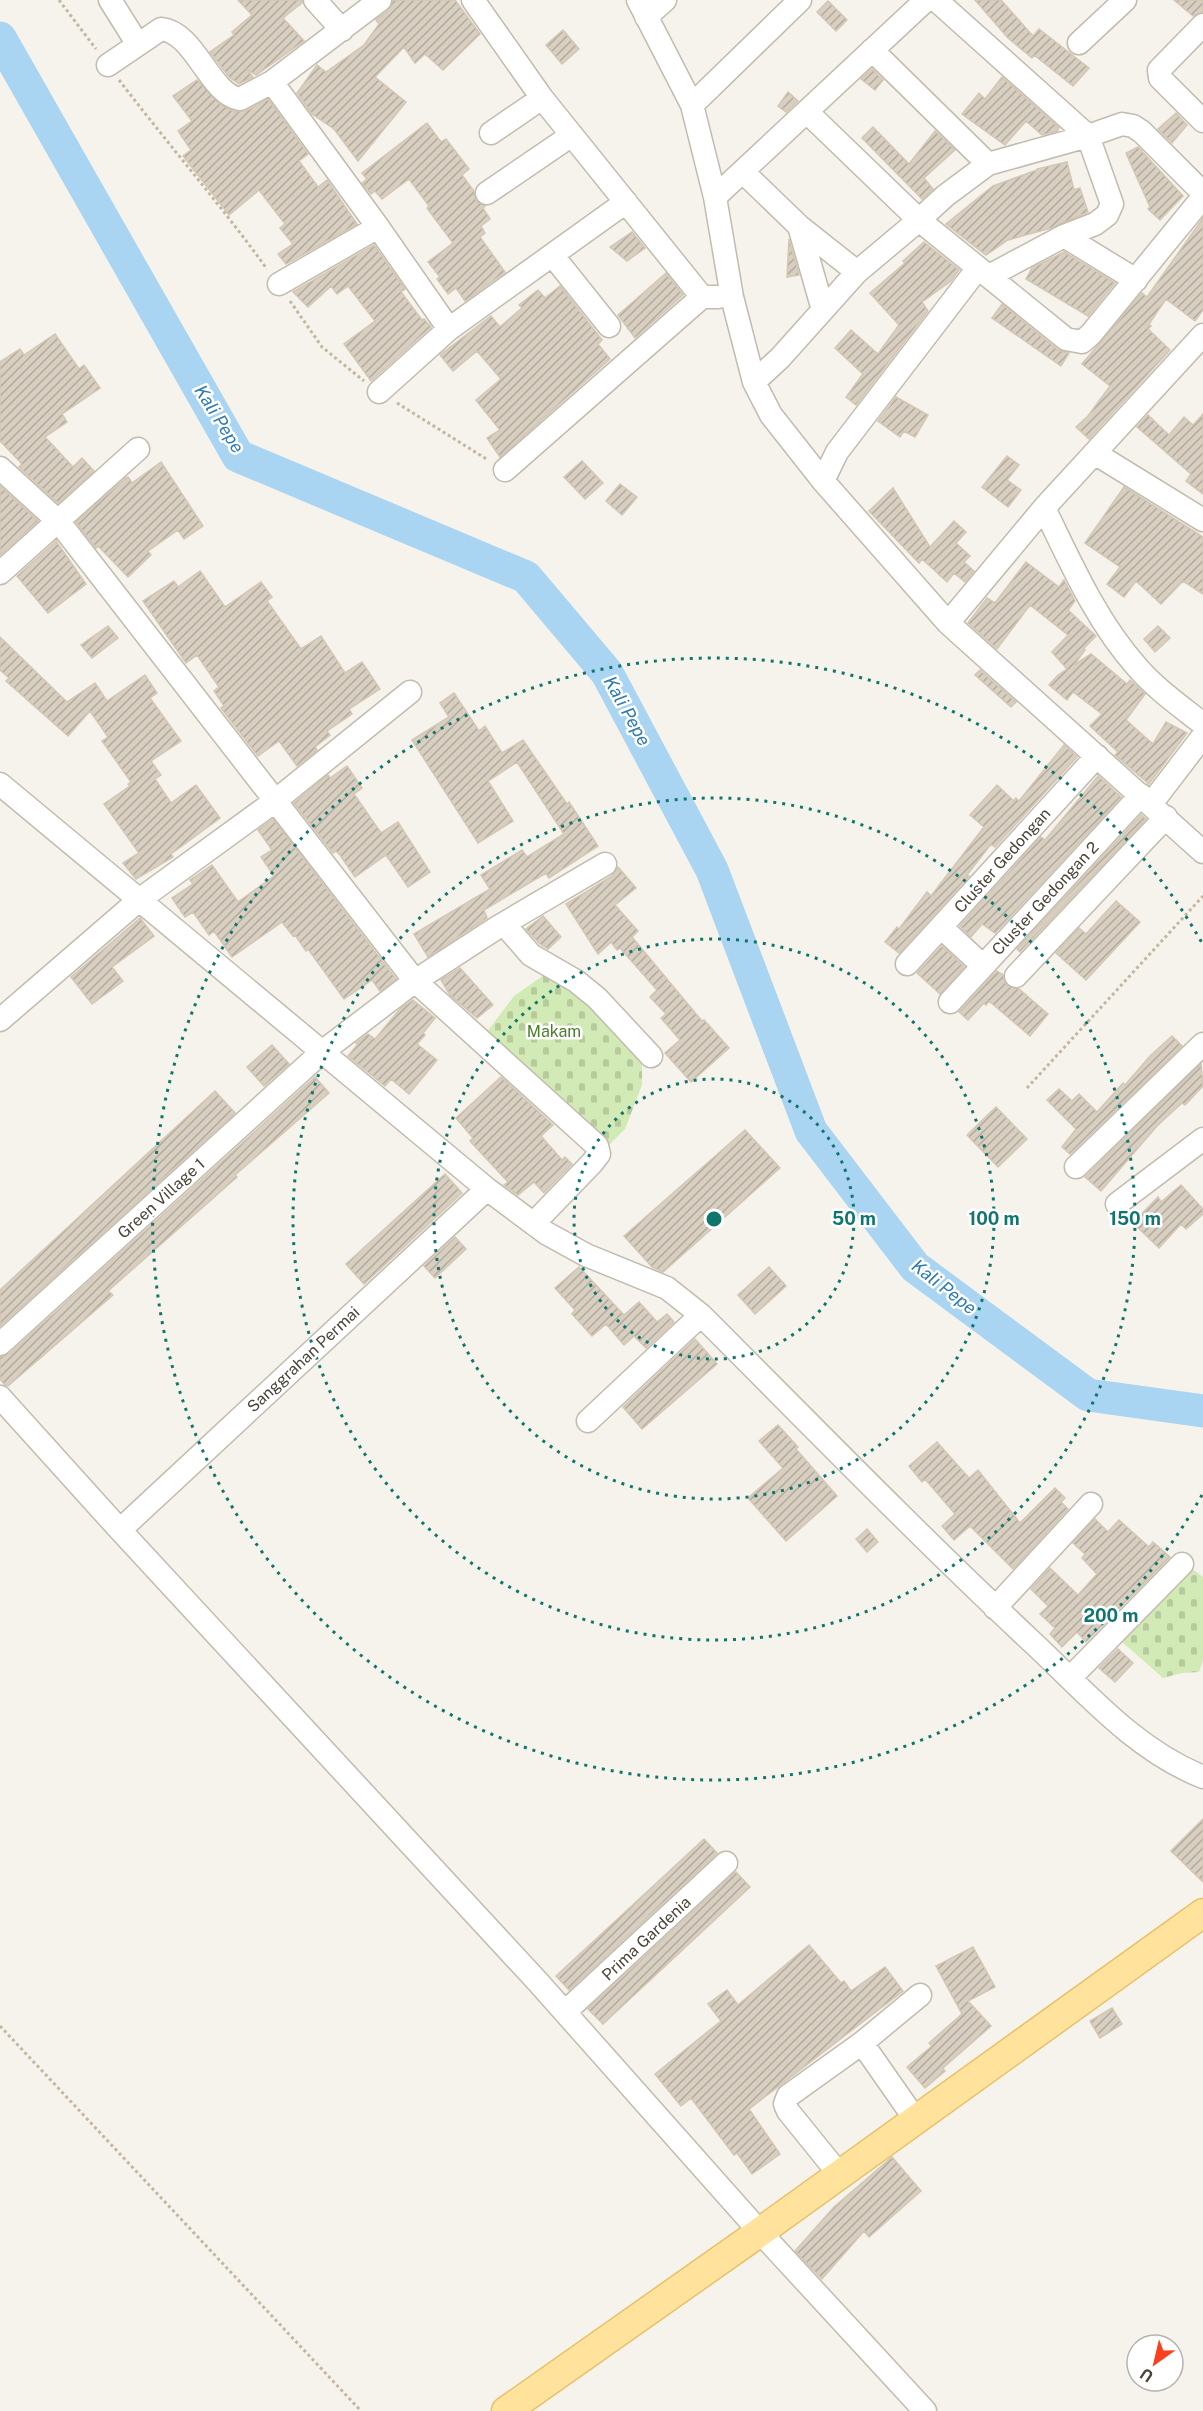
<svg xmlns="http://www.w3.org/2000/svg" width="1203" height="2411" font-family="'Public Sans',sans-serif">
<style>
.cemetery{fill:url(#cemetery-stones)}
.lines{fill:none;stroke-linecap:round;stroke-linejoin:round}
.river{stroke:#a9d4f2;stroke-width:33}
.building{fill:url(#building-hatch);stroke:#d3c7b4;stroke-width:1.5}
.minor-casing{stroke:#c2bbae;stroke-width:25}
.major-casing{stroke:#e6c16a;stroke-width:31}
.path{stroke:#c4b79f;stroke-width:3;stroke-dasharray:3 3;stroke-linecap:butt}
.minor{stroke:#fff;stroke-width:22}
.major{stroke:#ffe39c;stroke-width:28}
.ring{fill:none;stroke:#0f766e;stroke-width:3;stroke-dasharray:3 6}
.labels{text-anchor:middle;stroke-width:5;stroke-linejoin:round;paint-order:stroke}
.street-label{font-size:16px;fill:#4b4439;stroke:#fff}
.park-label{font-size:16px;fill:#4a7f2a;stroke:#fff}
.water-label{font-size:18px;font-style:italic;fill:#2e7ab2;stroke:#fff}
.centre{fill:#0f766e;stroke:#fff;stroke-width:3}
.ring-label{font-size:18px;text-anchor:middle;font-weight:bold;fill:#0f766e;stroke:#fff;stroke-width:5;stroke-linejoin:round;paint-order:stroke}
</style>
<defs>
<pattern id="cemetery-stones" width="16" height="16" patternUnits="userSpaceOnUse" patternTransform="scale(1.5)"><rect width="16" height="16" fill="#d2eab5"/><path d="M2 7V4a2 2 0 0 1 4 0v3zM10 15v-3a2 2 0 0 1 4 0v3z" fill="#b6ca9c"/></pattern>
<pattern id="building-hatch" width="6" height="6" patternUnits="userSpaceOnUse" patternTransform="scale(1.5)"><rect width="6" height="6" fill="#d8cfc1"/><path d="M-1 1l2-2M0 6l6-6M5 7l2-2" fill="none" stroke="#b1aa9e"/></pattern>
</defs>
<rect width="100%" height="100%" fill="#f6f3ec"/>
<path class="cemetery" d="M547 973 570 983 642 1056V1085L625 1129 609 1145 486 1033 514 996Z
M1188 1566 1203 1577V1661L1199 1672 1182 1673 1163 1678 1121 1641Z"/>
<g class="lines">
<path class="river" d="M0 38 238 456 526 577 607 673 712 870 811 1131 915 1267 1088 1395 1203 1411"/>
</g>
<path class="building" d="M238 0H302V3L283 18 304 41 256 75 246 69 253 77 239 84 229 77 210 52 234 35 232 32 252 15Z
M393 0H455L480 34 443 70 425 54 415 63 404 47 375 77 406 102 358 161 334 129 312 114 297 93 317 65 326 72 364 45 379 24 376 20 389 10Z
M975 0H1001L1033 36 1039 29 1089 68 1073 86 1034 55 1032 58 1008 38Z
M1174 0H1203V12L1193 16Z
M828 1 847 20 836 31 817 12Z
M563 30 579 49 562 64 546 45Z
M872 69 883 80 875 90 861 79Z
M1002 77 1059 128 1057 131 1042 135 1026 121 1005 145 962 114 979 93 985 99Z
M197 80 221 105 235 112 246 111 268 99 308 154 299 161 318 187 327 180 357 224 286 264 278 254 293 244 280 228 285 224 259 190 229 215 183 156 191 150 178 131 192 121 173 96Z
M788 92 798 101 786 112 778 106Z
M1176 113 1187 125 1172 143 1158 129Z
M427 123 441 142 446 139 469 169 462 175 474 191 476 201 485 206 483 208 490 219 481 226 485 233 480 237 505 272 465 301 456 288 448 294 437 279 440 277 428 262 453 243 427 208 429 206 409 179 382 199 375 191 371 194 362 183 367 179 362 173Z
M873 127 909 164 935 131 955 150 924 178 933 189 922 199 862 138Z
M1138 147 1183 196 1160 220 1148 209 1150 207 1126 153Z
M1067 162 1074 190 1080 188 1088 212 1051 228 1008 240 986 255 946 224 993 186 1037 170V169Z
M1203 218V310L1195 321 1166 299 1149 324 1151 326 1148 329 1170 350 1089 439 1076 427 1088 416 1110 386 1082 364 1142 293 1147 297Z
M632 232 645 248 627 261 610 247Z
M789 239 799 275 787 277Z
M924 242 959 270 951 281 922 302 928 311 856 405 846 397 863 374 835 348 851 330 878 354 899 325 870 293 905 263 903 261Z
M374 245 405 289 401 292 422 320 424 319 431 327 371 381 344 344 375 321 348 286 337 294 331 286 308 307 293 292Z
M1064 252 1115 283 1088 316 1026 279 1032 268Z
M666 273 683 295 635 338 618 315Z
M560 286 602 340 598 344 610 359 500 457 487 438 500 430 476 400 501 379 477 351 453 371 440 355 491 316 500 327 522 308 519 305 538 290 545 298Z
M1002 304 1058 350 1069 353 1061 366 992 318Z
M55 334 79 369 84 365 100 388 62 414 67 422 45 437 73 467 82 458 94 471 58 503 19 467 22 464 0 441V362L20 349 24 355Z
M896 397 928 415 915 437 904 431 900 437 878 421Z
M1203 414V494L1186 481 1191 474 1137 427 1148 415 1169 435 1184 417 1193 425Z
M1007 456 1019 465 1007 480 1021 490 1008 507 982 487Z
M582 461 603 483 585 499 564 477Z
M161 462 203 526 184 539 178 530 148 551 151 555 128 577 98 546 96 548 76 522 126 478 128 477 132 483Z
M620 484 637 497 622 515 606 501Z
M0 486 38 521 0 555Z
M1124 487 1203 537V594L1183 581 1161 604 1136 581 1124 597 1107 584 1120 567 1085 543Z
M893 488 930 547 954 521 966 532 956 543 970 556 964 562 974 571 965 582 954 573 947 582 922 559 919 563 869 511Z
M56 541 86 584 48 613 17 576Z
M1026 562 1059 587 1064 580 1075 601 1068 610 1096 636 1084 648 1085 650 1074 665 1091 654 1127 684 1130 680 1145 694 1126 720 1153 744 1166 722 1187 733 1149 784 1115 755 1118 752 1090 726 1102 714 1073 692 1067 700 1049 685 1058 675 1067 669 1052 652 1068 635 1030 605 997 649 968 623 987 598 995 603Z
M200 571 225 607 261 582 272 597 267 601 301 649 321 636 345 673 362 662 380 689 349 709 352 714 327 731 330 735 315 747 317 750 297 766 279 741 258 756 221 708 224 706 214 691 219 687 197 655 186 663 143 601 174 581 178 587Z
M108 626 118 638 92 658 81 645Z
M1158 626 1170 638 1155 652 1144 639Z
M0 637 67 702 95 683 107 701 145 675 157 693 150 698 181 741 151 761 161 775 155 779 171 803 196 785 220 818 171 854 173 857 136 879 123 863 139 853 104 804 130 786 128 784 131 782 102 741 108 737 90 711 68 736 6 681 9 678 0 670Z
M980 670 1016 702 1011 707 975 675Z
M454 693 479 731 485 726 502 753 523 740 567 804 569 802 598 846 549 878 546 873 484 910 487 918 428 957 414 934 490 889 481 875 522 850 527 857 564 834 517 762 488 781 513 821 478 843 412 740 449 717 440 703Z
M1064 745 1077 757 995 847 991 844 967 875 969 876 899 953 885 942 897 927 899 929 927 892 931 896 984 827 970 815 997 785 1014 801 1016 798 1019 801Z
M347 766 362 788 354 794 381 833 398 822 430 872 408 887 386 855 355 877 340 855 336 851 333 853 294 803 328 775 330 778Z
M1098 776 1121 797 995 933 982 924 971 937 960 926 1041 837 1045 840Z
M1141 815 1146 819 1020 952 1017 949Z
M273 819 396 979 380 991 372 980 344 999 308 949 306 951 295 935 293 936 282 922 232 957 214 931 209 935 193 912 185 917 172 898 193 884 190 880 212 865 238 902 274 876 261 857 272 850 258 830Z
M618 867 636 888 615 905 638 931 632 937 702 1021 704 1020 729 1048 691 1082 665 1053 680 1040 661 1018 666 1014 650 997 657 990 620 948 617 950 611 942 598 954 566 904 612 876Z
M1116 901 1140 922 1086 980 1056 953 1079 928 1086 934Z
M543 916 561 937 548 949 540 944 526 929Z
M140 918 154 936 112 967 123 981 92 1004 71 977Z
M942 946 964 967 940 994 917 973Z
M460 968 493 1005 477 1018 450 995 441 980Z
M997 971 1003 975 1007 986 1019 989 1048 1014 1030 1036 989 1001 986 1005 984 1003 968 1020 959 1012Z
M413 1000 435 1018 423 1033 425 1035 417 1044 437 1060 409 1094 391 1079 385 1086 348 1056 358 1044 356 1043 368 1034 375 1039 400 1009Z
M1172 1036 1182 1046 1070 1154 1062 1147 1076 1129 1047 1100 1059 1089 1072 1101 1079 1094 1097 1112 1123 1083 1125 1085 1150 1056Z
M272 1045 289 1064 264 1086 247 1067Z
M1201 1064 1203 1086 1185 1105 1182 1103 1157 1126 1101 1191 1085 1177Z
M315 1077 329 1093 235 1175 237 1177 108 1291 113 1295 8 1386 5 1385 0 1379V1357L9 1354Z
M501 1077 553 1125 541 1136 562 1160 565 1157 572 1164 544 1193 534 1182 518 1195 504 1185 508 1182 470 1141 473 1138 456 1118Z
M215 1091 235 1113 0 1326V1290Z
M996 1107 1027 1139 998 1167 967 1135Z
M745 1130 780 1168 663 1272 652 1267 624 1236Z
M445 1174 462 1193 364 1284 346 1264Z
M1181 1185 1203 1209V1214L1186 1229 1181 1224 1159 1248 1133 1223 1158 1197 1161 1202Z
M455 1237 466 1249 435 1278 424 1266Z
M579 1267 624 1315 639 1302 657 1322 667 1314 674 1322 646 1348 634 1336 624 1345 606 1324 592 1336 572 1314 575 1310 555 1288Z
M769 1267 786 1286 755 1314 738 1295Z
M695 1339 717 1364 642 1429 623 1407Z
M778 1425 798 1447 796 1449 837 1496 786 1541 748 1498 783 1468 759 1441Z
M937 1442 969 1478 978 1470 1020 1523 1055 1488 1065 1498 1061 1502 1068 1509 1013 1569 970 1526 954 1540 942 1526 955 1514 925 1479 922 1482 909 1466Z
M1095 1519 1108 1532 1119 1520 1149 1547 1153 1542 1170 1557 1086 1642 1077 1632 1062 1647 1050 1634 1055 1628 1040 1614 1048 1606 1031 1589 1050 1568 1078 1595 1097 1574 1082 1558 1085 1554 1073 1543Z
M867 1529 878 1542 867 1552 856 1539Z
M1118 1649 1133 1663 1115 1682 1099 1668Z
M1203 1819V1882L1171 1851Z
M704 1839 717 1853 569 1990 556 1976Z
M736 1872 750 1887 603 2024 588 2009Z
M809 1945 841 1983 844 1981 851 1991 885 1967 903 1991 749 2109 780 2154 752 2174 737 2153 734 2155 691 2098 681 2106 655 2074 721 2021 708 2004 727 1990 738 2005Z
M973 1947 995 1987 968 2001 991 2026 943 2068 945 2071 925 2088 907 2067 932 2046 929 2043 962 2014 936 1966Z
M1112 2008 1122 2024 1100 2038 1090 2021Z
M892 2157 921 2191 869 2237 864 2231 822 2279 795 2251 834 2207Z"/>
<g class="lines">
<g class="minor-casing">
<path id="minor" d="M110 0 137 43
M315 0 342 30
M473 0 542 98 702 297
M638 0 692 105 715 197 732 297 754 382 771 415 823 481 948 623 1203 852
M936 0 1088 136 1112 204 1107 215 1095 224 1064 236 989 276
M646 17 665 0
M1203 25 1159 70 1160 78 1203 121
M1079 43 1125 0
M872 50 988 164
M108 65 161 29C195 32 210 95 240 99L272 82 380 0
M272 82 378 227 449 329
M692 105 800 0
M491 133 542 98
M743 172 799 226 857 272 919 220 807 112
M487 193 572 135
M1203 193 1142 132 1133 126 1122 124 1088 136 988 164 945 196 919 220 1066 339 1082 342 1091 334 1203 197
M715 197 926 0
M799 226 823 310
M1064 236 1136 280
M553 256 609 326
M279 284 378 227
M754 382 780 358 857 272
M379 392 449 329 626 202
M1096 454 1203 520
M0 468 59 522 415 981 597 1146 599 1154 592 1163 534 1223
M505 470 702 297H718
M823 481 837 452 978 268
M1044 508C1071 563 1096 621 1137 667 1156 689 1180 706 1203 724
M0 573 138 449
M948 623 1044 508 1203 335
M0 784 487 1189 546 1233 586 1255 667 1288 701 1315C810 1424 918 1535 1030 1640 1084 1690 1133 1749 1203 1777
M1151 804 1203 736
M504 924 531 955 576 981 597 998 651 1056
M941 927 983 966
M907 964 1097 756
M1016 976 1166 817
M950 1002 1141 795
M0 1020 139 900 275 801 410 692
M1076 1167 1203 1044
M1117 1204 1203 1139
M0 1344 322 1052 415 981 498 927 605 864
M0 1397 120 1530 538 1982 760 2232 925 2411
M588 1421 701 1315
M120 1530 487 1189
M995 1608 1091 1504
M1070 1678 1182 1564
M565 2012 726 1863
M862 2043 920 1995
M839 2174 788 2111 785 2104 788 2096 862 2043 915 2119"/>
</g>
<g class="major-casing">
<path id="major" d="M506 2411 760 2232 1203 1913"/>
</g>
<path class="path" d="M59 0 96 49
M119 80C168 144 220 204 267 269
M290 301 322 347 364 381
M397 403 488 460
M1027 1088 1203 896
M0 2026 361 2411"/>
<use href="#minor" class="minor"/>
<use href="#major" class="major"/>
</g>
<g class="ring">
<circle cx="714" cy="1219" r="140"/>
<circle cx="714" cy="1219" r="280"/>
<circle cx="714" cy="1219" r="421"/>
<path d="M1202 1495A561 561 0 1 1 1202 943"/>
</g>
<g class="labels">
<g class="street-label">
<text transform="translate(1002 860) rotate(-48)" y="6">Cluster Gedongan</text>
<text transform="translate(1045 898) rotate(-47)" y="6">Cluster Gedongan 2</text>
<text transform="translate(161 1198) rotate(-42)" y="6">Green Village 1</text>
<text transform="translate(303 1359) rotate(-43)" y="6">Sanggrahan Permai</text>
<text transform="translate(646 1938) rotate(-43)" y="6">Prima Gardenia</text>
</g>
<g class="park-label">
<text x="554" y="1037">Makam</text>
</g>
<g class="water-label">
<text transform="translate(219 419) rotate(58)" y="6">Kali Pepe</text>
<text transform="translate(627 711) rotate(61)" y="6">Kali Pepe</text>
<text transform="translate(944 1287) rotate(38)" y="6">Kali Pepe</text>
</g>
</g>
<circle cx="714" cy="1219" r="9" class="centre"/>
<g class="ring-label">
<text x="854" y="1225">50 m</text>
<text x="994" y="1225">100 m</text>
<text x="1135" y="1225">150 m</text>
<text x="1111" y="1622">200 m</text>
</g>
<g transform="translate(1155 2363) rotate(214)"><circle r="28" fill="#ffffff" stroke="#b7b4b0" stroke-width="1.5"/>
<path d="M0-4.5L10 22L0 15L-10 22Z" fill="#fc3f1d"/>
<text y="-9" font-size="16" font-weight="bold" text-anchor="middle" fill="#4b4439">U</text>
</g>
</svg>
